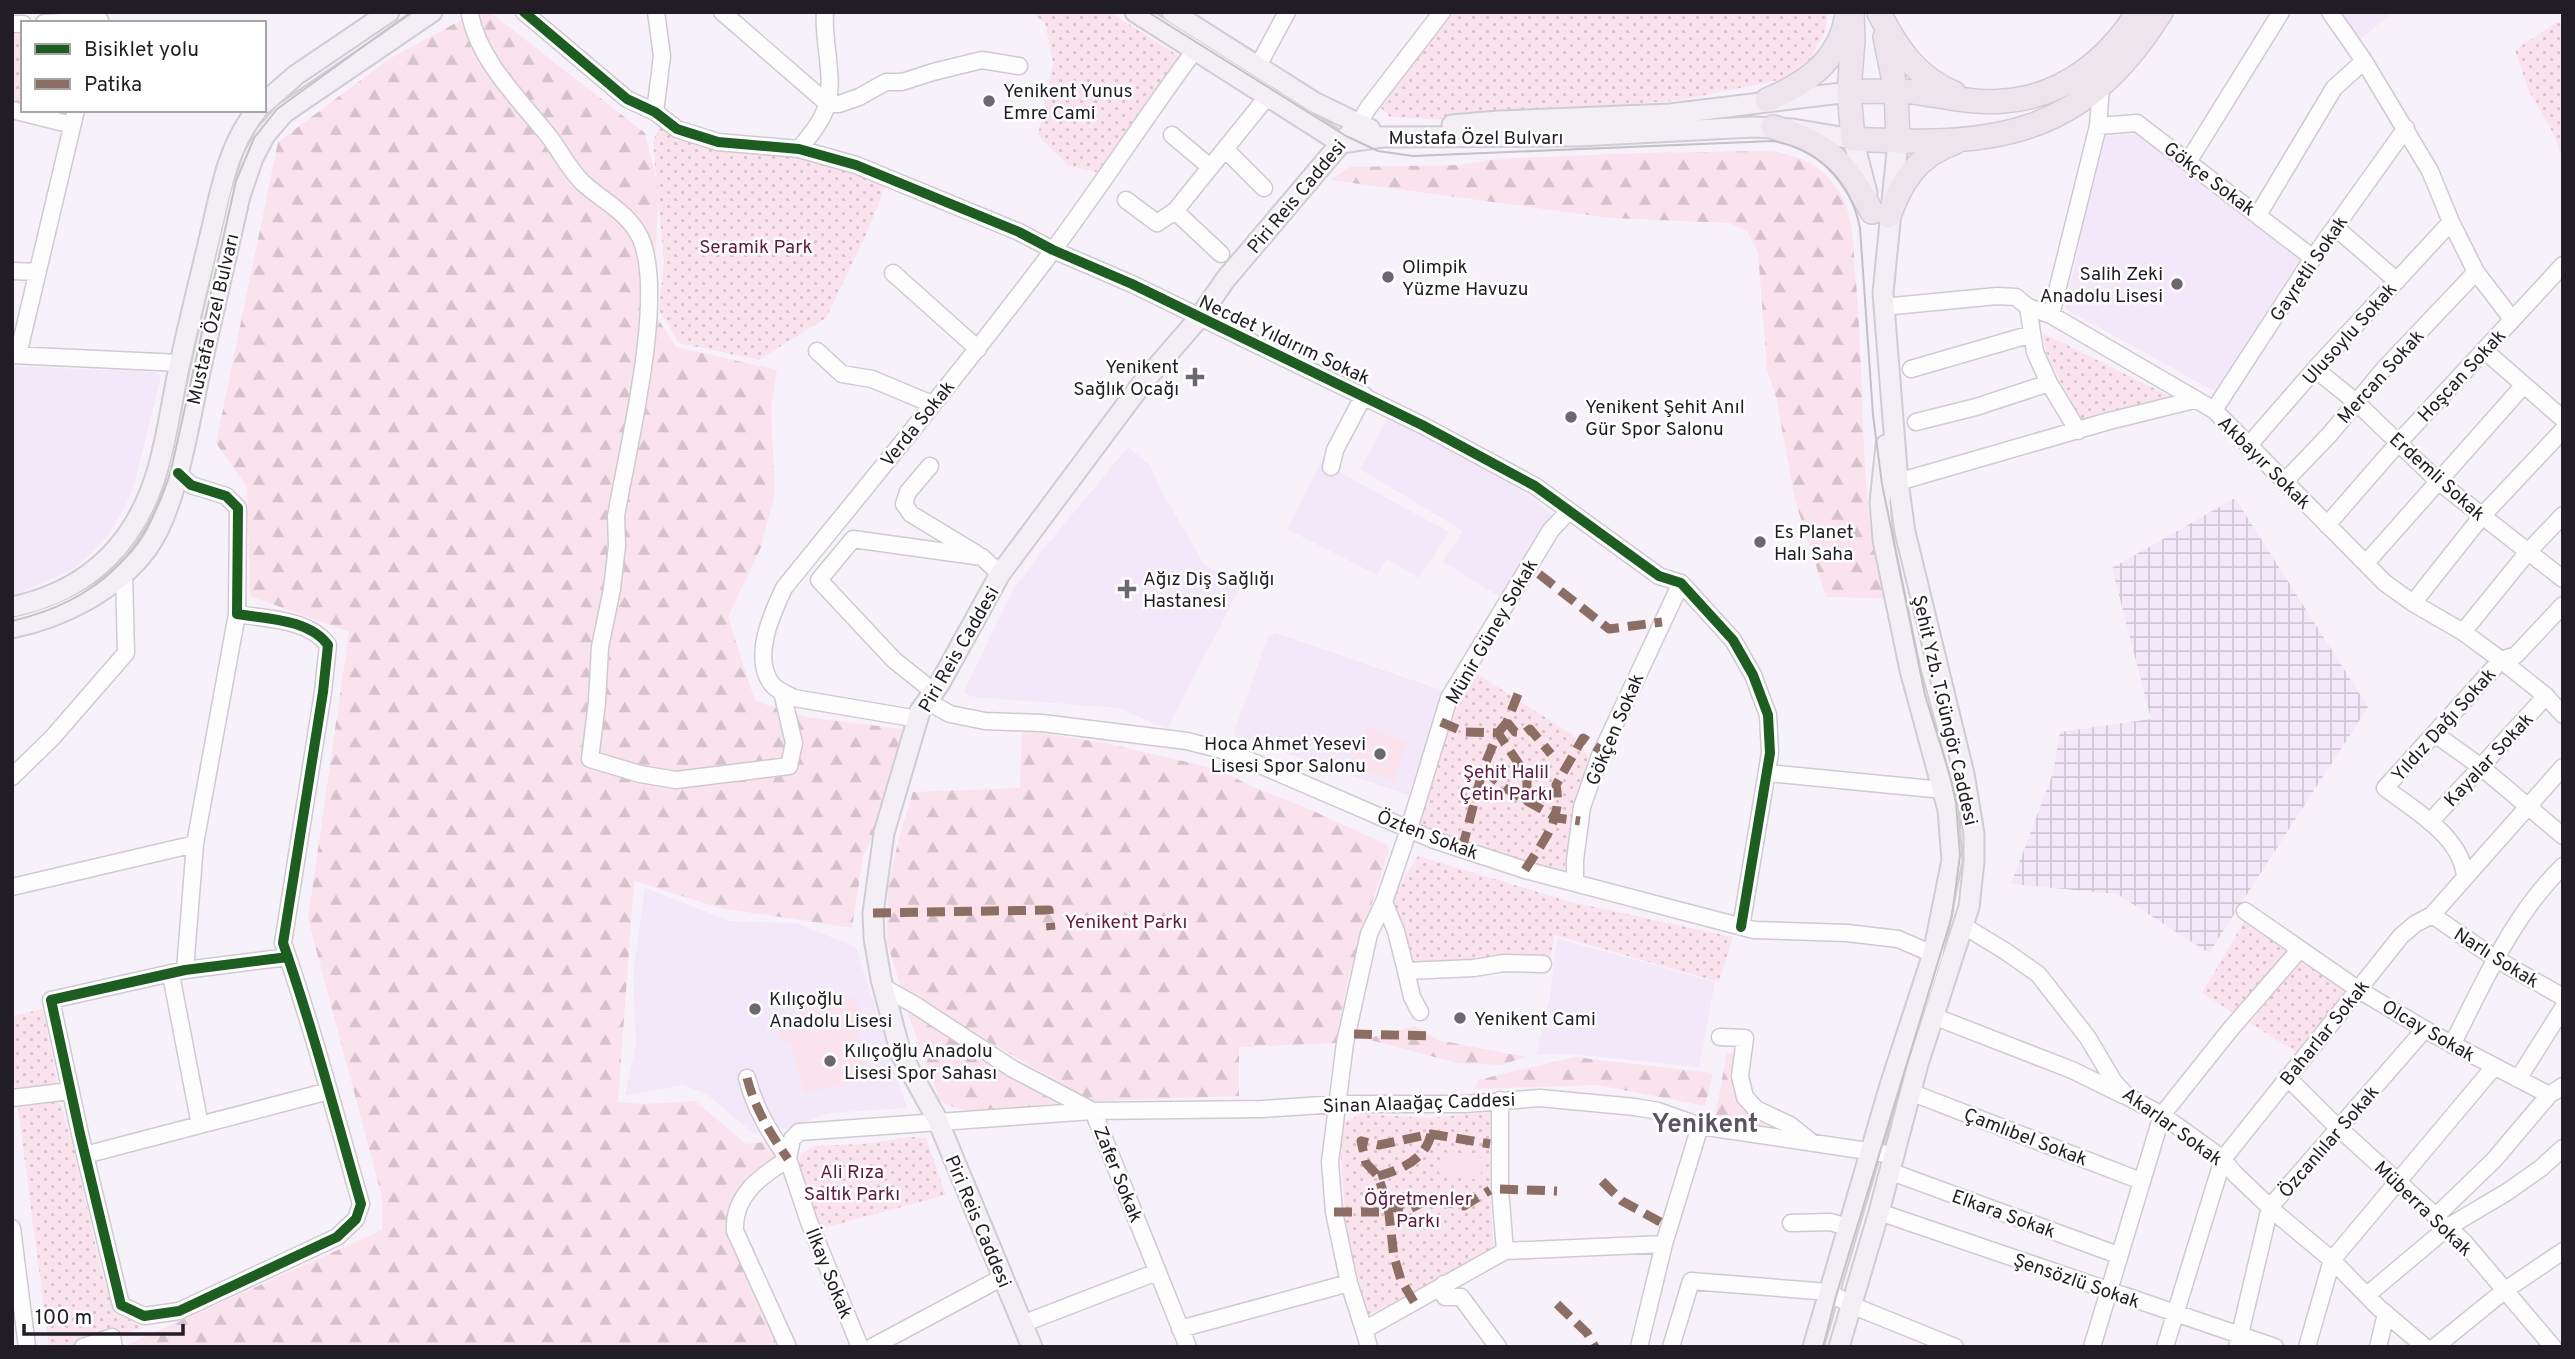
<svg xmlns="http://www.w3.org/2000/svg" width="2575" height="1359" font-family="Overpass,sans-serif">
<style>
.built{fill:#f3e8f9}
.industrial{fill:url(#industrial-grid)}
.green{fill:url(#green-dots)}
.forest{fill:url(#forest-firs)}
.pitch{fill:#fae3ed}
.lines{fill:none;stroke-linecap:round;stroke-linejoin:round}
.minor-casing{stroke:#cfcad1;stroke-width:19}
.major-casing{stroke:#cfcdd2;stroke-width:23}
.highway-casing{stroke:#cfcdd2;stroke-width:26}
.minor{stroke:#fefdfe;stroke-width:16}
.major{stroke:#f4eff4;stroke-width:19}
.highway{stroke:#eee4ec;stroke-width:23}
.tram{stroke:#c4c2c5;stroke-width:2}
.quiet{stroke:#8d6e63;stroke-width:9;stroke-dasharray:18 9;stroke-linecap:butt}
.cycleway-casing{stroke:#fff;stroke-width:15}
.cycleway{stroke:#1b5e20;stroke-width:10}
.poi-dot{fill:#6c686f;stroke:#fff;stroke-width:2.5}
.labels{text-anchor:middle;stroke-width:5;stroke-linejoin:round;paint-order:stroke}
.poi-label{font-size:19px;fill:#211d24;stroke:#fff;text-anchor:start}
.street-label{font-size:19px;fill:#211d24;stroke:#fff}
.park-label{font-size:19px;fill:#67173c;stroke:#fff}
.district-label{font-size:26px;font-weight:bold;fill:#5d5363;stroke:#fff}
</style>
<defs>
<pattern id="industrial-grid" width="8" height="8" patternUnits="userSpaceOnUse" patternTransform="scale(1.75)"><rect width="8" height="8" fill="#f3e8f9"/><path d="M0 4h8M4 0v8" fill="none" stroke="#d0c7d5"/></pattern>
<pattern id="green-dots" width="8" height="8" patternUnits="userSpaceOnUse" patternTransform="scale(1.75)"><rect width="8" height="8" fill="#fae3ed"/><path d="M2 2h.1M6 6h.1" fill="none" stroke="#d6c2cb" stroke-width="1.8" stroke-linecap="round"/></pattern>
<pattern id="forest-firs" width="22" height="20" patternUnits="userSpaceOnUse" patternTransform="scale(1.75)"><rect width="22" height="20" fill="#fae3ed"/><path d="M5 1l3.5 6h-7zM16 11l3.5 6h-7z" fill="#d6c2cb"/></pattern>
</defs>
<rect width="100%" height="100%" fill="#f7f2fa"/>
<path class="built" d="M2340 12H2394L2359 40Z
M2140 134 2301 258 2214 391 2065 309 2103 136Z
M12 366 154 372 161 376 135 482 126 505 109 535 74 569 12 596Z
M1388 417 1495 472 1550 512 1551 516 1500 597 1443 562 1463 531 1360 469Z
M1128 447 1149 464 1165 497 1204 564 1241 586 1167 729 1119 708 974 697 967 695 964 691 1012 592 1046 546Z
M1321 462 1449 532 1419 578 1387 559 1377 575 1287 529Z
M1276 633 1444 691 1408 795 1233 735 1268 636Z
M645 888 730 921 796 923 856 947 907 1108 829 1113 788 1128 754 1134 705 1093 682 1085 625 1096 636 1043 633 974Z
M1557 938 1715 982 1699 1067 1571 1054 1536 1055 1550 997Z"/>
<path class="industrial" d="M2235 498 2368 707 2209 953 2117 894 2011 884 2053 773 2060 732 2151 719 2112 568Z"/>
<path class="green" d="M1031 12H1110L1182 58 1145 106 1100 173 1067 165 1038 135 1053 63 1045 23Z
M1448 12H1829L1824 33 1811 58 1784 79 1681 100 1449 120 1390 117 1381 108 1389 91Z
M2557 22 2563 23V159L2554 135 2528 89 2515 50Z
M12 35H23V105L12 103Z
M659 127 703 145 807 159 887 182 868 230 826 318 759 360 679 343 659 310 664 262 653 142Z
M2043 333 2171 397 2080 421 2046 352Z
M1474 672 1573 735 1588 756 1563 874 1431 835 1419 820V806L1462 694Z
M1418 856 1571 902 1733 937 1719 982 1554 935 1551 958 1421 966 1408 957 1392 897Z
M2247 917 2290 948 2235 1014 2202 993Z
M2301 958 2355 995 2304 1057 2250 1023Z
M43 1009 58 1086 17 1094 12 1069V1016Z
M55 1102 61 1105 74 1151 104 1282 119 1313 143 1328 76 1347H49L18 1108 26 1105Z
M1490 1112V1190L1494 1253 1368 1315 1346 1231 1339 1125 1361 1114 1430 1118Z
M911 1137 926 1138 946 1195 820 1229 797 1171 800 1155 814 1146 863 1144Z"/>
<path class="forest" d="M476 12H490L645 133 659 190 652 310 676 347 777 370 771 408 775 493 761 547 728 617 755 701 806 717 903 729 873 834 863 857 852 928 720 908 634 881 618 1102 644 1104 695 1101 746 1144 792 1139 734 1216 784 1347H131L129 1344 382 1230V1197L308 919 349 632 250 596 247 487 216 443 278 142 389 59Z
M1770 151C1801 156 1824 166 1840 193 1855 218 1853 253 1856 281 1863 366 1861 452 1871 536 1874 557 1880 578 1884 598L1826 597 1795 500 1776 397 1767 370 1758 252 1747 231 1729 223 1611 218 1330 180 1350 167 1459 165 1497 159 1637 153Z
M1022 730 1110 744 1217 769 1253 787 1302 806 1386 844 1389 850 1348 978 1336 1043 1239 1047V1096L1092 1101 928 1007 900 985 887 942 888 887 899 837 913 792 1020 788Z
M913 1010 1059 1103C1023 1107 971 1120 940 1101L908 1014Z
M1415 1026 1438 1040 1526 1057 1501 1065 1457 1063 1366 1039Z
M1727 1053 1739 1056V1096L1798 1135 1715 1117Z
M1574 1057 1713 1073 1705 1106 1598 1085 1475 1089 1478 1080Z"/>
<path class="pitch" d="M1366 727 1407 742 1394 782 1352 766Z
M856 997 863 1023 856 1025 869 1078 804 1093 790 1042 782 1044 775 1019Z
M1442 1152 1483 1158 1480 1180 1439 1173Z"/>
<g class="lines">
<g class="minor-casing">
<path id="minor" d="M524 12 627 99 655 112 677 129 718 142 799 149 856 165 1019 232 1053 250 1132 284 1422 425 1535 486 1659 576 1681 583 1733 640 1753 675 1768 715 1770 753 1741 927
M722 12 828 104H839L859 97 886 82H902L933 72 982 60 1019 66
M2330 12 2364 61 2430 171 2451 222 2476 272 2512 319
M470 15C480 63 522 102 551 139 561 153 570 170 582 182 602 201 627 211 640 237 667 294 627 451 616 516L617 546 612 589 600 647 597 702 590 759 640 774 676 780 789 766 794 743 782 692
M44 23 100 20
M12 24H23
M1258 66 1287 12
M12 110 72 125
M655 112 662 56 656 12
M1358 125 1368 108 1442 12
M2098 126 2137 123 2313 258
M1172 135 1210 167
M799 149C807 139 816 129 822 117 839 86 822 46 825 12
M1225 149 1264 188
M2188 162 2281 12
M1126 200 1157 223 1175 211
M2258 215 2334 88 2364 61
M2335 227 2397 281
M1221 254 1175 211 1267 97
M12 271 37 272
M893 273 978 349
M1883 307 1997 296 2016 297 2028 307 2051 315 2214 410 2385 583 2413 603 2463 632 2501 660 2546 696 2563 715
M2028 307 2035 352 2049 383 2078 431
M2051 315 2098 126 2101 87
M2484 350 2563 419
M817 351 842 374 872 379 932 404
M12 355 180 363
M18 355 76 110
M1911 369 2032 334
M2315 369 2356 402 2439 482 2563 579
M2214 410 2313 258 2406 128
M1916 422 1976 407 2049 383
M2249 445 2315 369 2451 222
M930 466 908 492 904 504 911 514 977 554
M1331 467 1335 450 1364 395
M178 473 191 485 226 496 238 508 237 614C267 619 309 619 328 645L323 692 283 943C313 1029 336 1117 361 1204L356 1219 337 1237 179 1311 144 1316 121 1305 80 1134 51 1000 185 970 288 957
M2285 481 2330 434 2384 369 2476 272
M1898 482 2109 421 2194 400
M2327 525 2399 442 2563 265
M2366 563 2523 386
M2413 603 2482 516 2563 430
M2463 632 2527 553 2563 515
M934 692 894 660 819 580 853 539 982 557 1000 574
M927 701 950 714 985 721 1042 723 1187 741 1222 750 1258 764 1434 840 1525 870 1754 930 1847 933 1898 939 1933 954
M918 719 794 698C786 694 776 690 771 683 752 656 772 614 784 588 874 477 965 367 1051 253 1101 186 1146 116 1195 50
M2435 734 2481 767 2563 836
M1768 773 1943 790
M12 777 52 738 126 653 124 574
M2430 822 2546 696
M2465 876C2461 836 2414 810 2385 788L2501 660 2516 655 2563 605
M1575 882V860L1582 807 1599 758 1681 583
M12 887 195 844
M1384 902 1396 931 1406 971 1474 968 1504 963 1543 964
M2245 911 2359 990 2431 1033 2549 1095
M2432 915 2496 959 2563 997
M1964 926 2005 951 2038 974 2088 1038 2114 1082 2128 1097 2162 1115 2223 1159 2234 1173 2277 1214 2332 1260 2378 1307 2425 1347
M185 970 195 844 237 614
M1406 971 1412 997 1420 1012
M171 975 200 1125
M883 987 915 1005 1013 1069 1093 1111 1188 1347
M1933 1016 2072 1070 2123 1095
M1720 1037 1745 1038 1740 1076 1745 1097 1756 1109 1790 1125 1810 1141
M2452 1045C2484 982 2512 916 2563 866
M2287 1077 2330 1120 2464 1242 2553 1347
M747 1078C755 1109 770 1133 788 1159 761 1176 733 1195 735 1231L788 1347
M2518 1079 2563 1008
M1910 1092 2141 1181
M12 1098 70 1091
M85 1155 329 1091
M1889 1171 2118 1255
M1879 1212 2275 1347
M2436 1216 2494 1160 2549 1095 2563 1086
M1791 1223 1830 1222 1848 1227
M12 1228 27 1347
M1505 1251 1664 1244
M1444 1284 1445 1297H1461L1498 1347
M2367 1295 2448 1227 2507 1192 2541 1168 2563 1148
M1022 1324 1157 1272
M1180 1329 1349 1283
M1364 1330 1349 1283 1334 1212 1330 1162 1345 1043 1369 934 1384 902 1409 829 1449 698 1551 530 1569 511
M83 1347 112 1337 114 1347
M860 1347 809 1222 788 1159 792 1139 799 1132 1093 1111 1262 1109 1337 1104H1465L1540 1098 1635 1107 1658 1111 1700 1126 1894 1155
M872 1347 1003 1277
M1369 1347 1364 1330 1505 1251 1500 1189V1100
M1639 1347 1664 1244 1700 1126
M1671 1347 1691 1281 1829 1292 1851 1305 1955 1347
M2092 1347 2162 1115 2229 1031 2300 949
M2165 1347 2223 1159 2401 936 2415 924 2432 915 2563 767
M2237 1347 2270 1207 2425 1029
M2307 1347 2332 1260 2494 1067
M2378 1347 2386 1314
M2435 1347 2504 1291 2563 1251"/>
</g>
<g class="major-casing">
<path id="major" d="M1135 12 1341 143 1382 137 1579 136 1753 127 1793 129 1853 139 1867 193
M1172 12 1314 102 1370 129
M264 103 296 75 389 12
M1452 125 1499 121 1670 114 1849 92
M12 607C88 591 137 543 158 468 168 434 172 398 180 363 190 317 202 270 213 223 222 184 230 142 257 110
M12 628C63 617 115 591 147 549 177 508 189 422 200 372 213 313 227 254 240 196L253 158 265 135 284 113 432 12
M1032 1347 938 1121 901 1054 881 979 874 938 873 913 884 833 920 711 940 683 1000 574 1141 385 1199 318 1225 280 1341 143 1358 125
M1813 1347 1891 1082 1933 954 1952 860 1948 810 1910 670 1883 540 1880 502 1886 445
M1839 1347 1879 1212 1918 1064 1969 907 1974 861V834L1964 774 1905 532 1898 482 1883 293 1898 141"/>
</g>
<g class="highway-casing">
<path id="highway" d="M1852 12 1853 40 1849 92 1853 139C1992 147 2082 139 2161 12
M1879 13C1897 48 1916 77 1954 93
M1885 37 1896 91 1898 141
M1849 92C1870 91 1892 90 1913 92 1943 96 1974 104 2004 101 2062 97 2108 60 2138 12
M1767 100C1805 84 1838 62 1846 19
M1773 127C1829 143 1845 163 1872 212
M1889 216C1901 182 1918 155 1954 143"/>
</g>
<use href="#minor" class="minor"/>
<use href="#major" class="major"/>
<use href="#highway" class="highway"/>
<path class="tram" d="M1148 12 1346 136 1378 151 1413 156 1773 141C1819 149 1851 182 1860 228L1873 415 1882 484 1925 695 1951 779 1956 803 1960 855 1952 916 1836 1296 1823 1347
M12 621C98 601 146 553 171 470L236 181 254 138 277 109 411 12"/>
<path class="quiet" d="M1539 574 1609 629 1662 622
M1518 694 1507 722 1515 732 1525 733 1530 729 1551 754
M1441 722 1464 732 1498 733 1527 776V801L1557 818 1580 821
M1507 722 1498 733 1483 769 1505 788 1527 801
M1462 849 1483 769
M1525 870C1543 841 1563 820 1556 785L1583 738 1602 751
M873 913 1049 910 1051 930
M1354 1034 1434 1036
M747 1078C755 1109 770 1133 788 1159
M1378 1176C1401 1170 1426 1159 1431 1134
M1602 1181 1622 1201 1662 1223
M1500 1189 1557 1191
M1334 1212H1382L1388 1206 1406 1211 1429 1199 1464 1206 1490 1190
M1414 1302 1401 1280 1394 1257 1388 1206 1378 1176 1366 1163 1361 1141 1379 1145 1431 1134 1490 1144
M1557 1304 1587 1333 1595 1347"/>
<g class="cycleway-casing">
<path id="cycleway" d="M524 12 627 99 655 112 677 129 718 142 799 149 856 165 1019 232 1053 250 1132 284 1422 425 1535 486 1659 576 1681 583 1733 640 1753 675 1768 715 1770 753 1741 927
M178 473 191 485 226 496 238 508 237 614C267 619 309 619 328 645L323 692 283 943C313 1029 336 1117 361 1204L356 1219 337 1237 179 1311 144 1316 121 1305 80 1134 51 1000 185 970 288 957"/>
</g>
<use href="#cycleway" class="cycleway"/>
</g>
<g class="poi-dot">
<circle cx="989" cy="101" r="7"/>
<circle cx="1388" cy="277" r="7"/>
<circle cx="2177" cy="284" r="7"/>
<path d="M1191.5 366.5h7v7h7v7h-7v7h-7v-7h-7v-7h7z"/>
<circle cx="1571" cy="417" r="7"/>
<circle cx="1760" cy="542" r="7"/>
<path d="M1123.5 578.5h7v7h7v7h-7v7h-7v-7h-7v-7h7z"/>
<circle cx="1380" cy="754" r="7"/>
<circle cx="755" cy="1009" r="7"/>
<circle cx="1460" cy="1018" r="7"/>
<circle cx="830" cy="1061" r="7"/>
</g>
<g class="labels">
<g class="poi-label">
<text x="1003" y="97">Yenikent Yunus<tspan x="1003" dy="22">Emre Cami</tspan></text>
<text x="1402" y="273">Olimpik<tspan x="1402" dy="22">Yüzme Havuzu</tspan></text>
<text x="2163" y="280" text-anchor="end">Salih Zeki<tspan x="2163" dy="22">Anadolu Lisesi</tspan></text>
<text x="1179" y="373" text-anchor="end">Yenikent<tspan x="1179" dy="22">Sağlık Ocağı</tspan></text>
<text x="1585" y="413">Yenikent Şehit Anıl<tspan x="1585" dy="22">Gür Spor Salonu</tspan></text>
<text x="1774" y="538">Es Planet<tspan x="1774" dy="22">Halı Saha</tspan></text>
<text x="1143" y="585">Ağız Diş Sağlığı<tspan x="1143" dy="22">Hastanesi</tspan></text>
<text x="1366" y="750" text-anchor="end">Hoca Ahmet Yesevi<tspan x="1366" dy="22">Lisesi Spor Salonu</tspan></text>
<text x="769" y="1005">Kılıçoğlu<tspan x="769" dy="22">Anadolu Lisesi</tspan></text>
<text x="1474" y="1025">Yenikent Cami</text>
<text x="844" y="1057">Kılıçoğlu Anadolu<tspan x="844" dy="22">Lisesi Spor Sahası</tspan></text>
</g>
<g class="street-label">
<text x="1476" y="144">Mustafa Özel Bulvarı</text>
<text transform="translate(2210 178) rotate(37)" y="7">Gökçe Sokak</text>
<text transform="translate(1296 196) rotate(-50)" y="7">Piri Reis Caddesi</text>
<text transform="translate(2308 268) rotate(-56)" y="7">Gayretli Sokak</text>
<text transform="translate(212 319) rotate(-77)" y="7">Mustafa Özel Bulvarı</text>
<text transform="translate(2349 333) rotate(-48)" y="7">Ulusoylu Sokak</text>
<text transform="translate(1285 339) rotate(25)" y="7">Necdet Yıldırım Sokak</text>
<text transform="translate(2461 375) rotate(-47)" y="7">Hoşcan Sokak</text>
<text transform="translate(2380 376) rotate(-48)" y="7">Mercan Sokak</text>
<text transform="translate(917 423) rotate(-51)" y="7">Verda Sokak</text>
<text transform="translate(2265 462) rotate(45)" y="7">Akbayır Sokak</text>
<text transform="translate(2438 476) rotate(42)" y="7">Erdemli Sokak</text>
<text transform="translate(1491 631) rotate(-60)" y="7">Münir Güney Sokak</text>
<text transform="translate(958 649) rotate(-60)" y="7">Piri Reis Caddesi</text>
<text transform="translate(1946 710) rotate(77)" y="7">Şehit Yzb. T.Güngör Caddesi</text>
<text transform="translate(2443 724) rotate(-48)" y="7">Yıldız Dağı Sokak</text>
<text transform="translate(1614 729) rotate(-67)" y="7">Gökçen Sokak</text>
<text transform="translate(2488 759) rotate(-47)" y="7">Kayalar Sokak</text>
<text transform="translate(1428 834) rotate(21)" y="7">Özten Sokak</text>
<text transform="translate(2497 957) rotate(32)" y="7">Narlı Sokak</text>
<text transform="translate(2429 1030) rotate(30)" y="7">Olcay Sokak</text>
<text transform="translate(2324 1032) rotate(-51)" y="7">Baharlar Sokak</text>
<text transform="translate(1419 1102) rotate(-2)" y="7">Sinan Alaağaç Caddesi</text>
<text transform="translate(2173 1126) rotate(36)" y="7">Akarlar Sokak</text>
<text transform="translate(2026 1136) rotate(21)" y="7">Çamlıbel Sokak</text>
<text transform="translate(2328 1141) rotate(-49)" y="7">Özcanlılar Sokak</text>
<text transform="translate(1119 1174) rotate(68)" y="7">Zafer Sokak</text>
<text transform="translate(2424 1208) rotate(44)" y="7">Müberra Sokak</text>
<text transform="translate(2004 1213) rotate(20)" y="7">Elkara Sokak</text>
<text transform="translate(979 1221) rotate(67)" y="7">Piri Reis Caddesi</text>
<text transform="translate(830 1273) rotate(68)" y="7">İlkay Sokak</text>
<text transform="translate(2077 1280) rotate(19)" y="7">Şensözlü Sokak</text>
</g>
<g class="park-label">
<text x="756" y="253">Seramik Park</text>
<text x="1506" y="778">Şehit Halil<tspan x="1506" dy="22">Çetin Parkı</tspan></text>
<text x="1126" y="928">Yenikent Parkı</text>
<text x="852" y="1178">Ali Rıza<tspan x="852" dy="22">Saltık Parkı</tspan></text>
<text x="1418" y="1205">Öğretmenler<tspan x="1418" dy="22">Parkı</tspan></text>
</g>
<g class="district-label">
<text x="1705" y="1132">Yenikent</text>
</g>
</g>
<rect width="2575" height="1359" fill="none" stroke="#211d24" stroke-width="28"/>
<rect x="21" y="21" width="245" height="91" fill="#ffffff" stroke="#a6a5a7" stroke-width="2"/>
<rect x="35" y="44" width="35" height="10" fill="#1b5e20" stroke="#a6a5a7" stroke-width="2"/>
<text x="84" y="56" font-size="21" fill="#211d24">Bisiklet yolu</text>
<rect x="35" y="79" width="35" height="10" fill="#8d6e63" stroke="#a6a5a7" stroke-width="2"/>
<text x="84" y="91" font-size="21" fill="#211d24">Patika</text>
<path d="M24 1324v10h159v-10" fill="none" stroke="#211d24" stroke-width="3.5"/>
<text x="35" y="1324" font-size="21" fill="#211d24" stroke="#ffffff" stroke-width="5" paint-order="stroke">100 m</text>
</svg>
